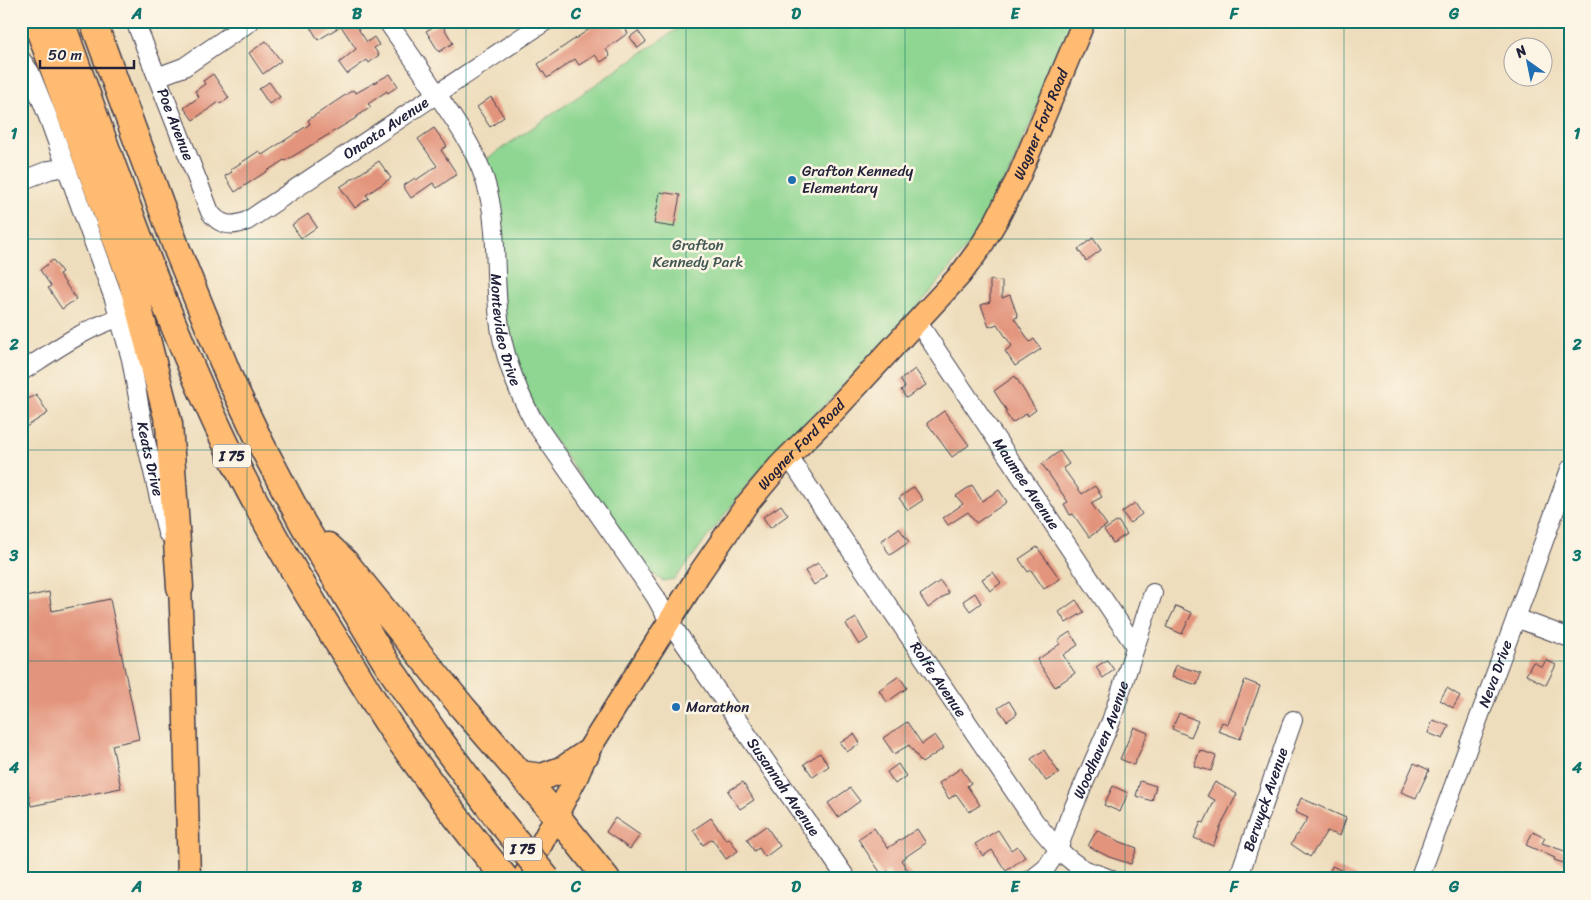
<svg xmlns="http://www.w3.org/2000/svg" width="1591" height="900" font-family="Sriracha,sans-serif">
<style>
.green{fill:#8ed691;stroke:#587c66}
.building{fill:#e3947d}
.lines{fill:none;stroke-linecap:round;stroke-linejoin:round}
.minor-casing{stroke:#413e4e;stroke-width:20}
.major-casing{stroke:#413e4e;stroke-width:25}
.highway-casing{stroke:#413e4e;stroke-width:29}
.minor{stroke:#fff;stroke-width:18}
.major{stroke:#ffbb71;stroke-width:22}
.highway{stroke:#ffbb71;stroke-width:26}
.highway-bridge-casing{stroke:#413e4e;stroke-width:29;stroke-linecap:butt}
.highway-bridge{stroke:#ffbb71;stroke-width:26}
.grid{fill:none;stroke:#0f766e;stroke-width:1;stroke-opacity:0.55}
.poi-dot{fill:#1f6fb2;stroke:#fcf5e5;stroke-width:2}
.labels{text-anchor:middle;stroke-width:5;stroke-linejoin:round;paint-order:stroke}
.shield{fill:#fcf5e5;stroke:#63616e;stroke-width:1}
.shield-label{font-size:14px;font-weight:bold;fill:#22223b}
.street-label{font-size:15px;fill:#22223b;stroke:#fcf5e5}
.poi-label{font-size:15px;fill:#22223b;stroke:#fcf5e5;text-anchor:start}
.park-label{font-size:15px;fill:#425855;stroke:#fcf5e5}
.neatline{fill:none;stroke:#0f766e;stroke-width:2}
.grid-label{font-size:16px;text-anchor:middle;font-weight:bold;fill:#0f766e}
</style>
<rect width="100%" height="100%" fill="#fcf5e5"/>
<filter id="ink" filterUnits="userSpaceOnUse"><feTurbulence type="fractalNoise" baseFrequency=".02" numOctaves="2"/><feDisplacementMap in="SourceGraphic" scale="10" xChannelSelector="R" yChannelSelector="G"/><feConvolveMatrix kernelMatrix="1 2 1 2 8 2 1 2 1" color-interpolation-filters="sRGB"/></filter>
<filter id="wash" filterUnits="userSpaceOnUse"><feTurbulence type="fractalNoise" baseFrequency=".0096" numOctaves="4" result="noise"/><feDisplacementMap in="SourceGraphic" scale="20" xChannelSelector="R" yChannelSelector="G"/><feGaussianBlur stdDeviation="1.12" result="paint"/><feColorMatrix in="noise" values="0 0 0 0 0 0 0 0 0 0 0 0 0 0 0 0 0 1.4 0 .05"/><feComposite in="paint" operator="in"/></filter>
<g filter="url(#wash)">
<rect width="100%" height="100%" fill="#eeddbc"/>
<path class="green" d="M689 21H1074L1010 171 987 216 963 252 928 295 819 411 755 475 683 569 674 579 662 581 643 566 544 425 521 384 508 340 485 160Z"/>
<g id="blocks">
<path class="building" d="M307 21H353L367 42 374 37 379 45 374 48 379 55 369 63 367 60 347 74 339 63 356 49 341 26 318 40Z
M591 21H620L628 33 606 49 610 56 601 62 595 55 579 65 575 59 547 78 538 64 594 26Z
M441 23 453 43 439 52 426 31Z
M638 31 646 42 638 48 630 37Z
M266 41 281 61 263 74 249 53Z
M213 74 229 98 220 104 219 102 193 120 184 108 199 97 195 91 205 84 203 81Z
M390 74 398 86 388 93 387 91 368 104 371 107 356 117V118L285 161 284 160 235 192 225 176 232 172 230 170 259 151 262 155 310 124 308 120 353 90 356 93Z
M269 82 280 97 269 104 259 89Z
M491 97 504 117 490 127 477 107Z
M434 128 447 146 441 150 457 174 437 188 433 183 411 198 403 186 415 178 416 180 437 166 418 139Z
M379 161 391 178 366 195 369 198 355 208 340 187Z
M660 192 680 195 674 227 654 224Z
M308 214 317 227 301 238 292 225Z
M1093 238 1101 250 1086 261 1078 249Z
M53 260 62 272 59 274 76 299 62 309 48 288 51 286 40 270Z
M990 280 1002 281V298L1010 295 1018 317 1014 318 1030 342 1034 339 1041 349 1015 366 1005 351 1012 346 997 324 989 327 981 305 990 302Z
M915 369 926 385 906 398 901 390 905 387 900 380Z
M1015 376 1036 410 1028 416 1027 413 1012 423 1005 412 1007 411 994 391Z
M36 394 48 413 21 430V404Z
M944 411 969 445 952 457 927 423Z
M1060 451 1069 464 1063 468 1082 494 1095 486 1102 497 1091 503 1107 525 1089 537 1073 514 1070 515 1064 504 1068 502 1042 464Z
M972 485 982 501 999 490 1007 502 976 523 968 512 948 525 943 518 963 504 956 496Z
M914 487 923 500 908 510 899 498Z
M1135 503 1142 514 1130 523 1122 512Z
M781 505 788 515 770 528 763 517Z
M1118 521 1127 534 1113 543 1104 530Z
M899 528 909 542 890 555 881 541Z
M1037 547 1060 579 1044 589 1031 570 1028 572 1019 559Z
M818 563 827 576 814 585 805 571Z
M993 572 1001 583 990 591 982 579Z
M940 581 949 593 928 608 920 595Z
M49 592 52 611 110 599 139 739 112 745 121 788 31 806 21 757V598Z
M975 593 981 603 970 611 963 601Z
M1076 600 1084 612 1066 623 1059 612Z
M1176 606 1192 613 1182 634 1166 627Z
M856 618 868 639 859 645 846 624Z
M1070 632 1078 645 1063 655 1075 673 1055 687 1037 660 1060 644 1058 640Z
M1107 660 1114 670 1103 678 1096 667Z
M1546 660 1556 665 1546 685 1526 675 1533 662 1542 667Z
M1176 665 1201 673 1197 685 1172 677Z
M899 676 907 688 887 702 879 690Z
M1245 680 1260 686 1240 739 1218 731 1222 722 1228 724Z
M1447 688 1460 696 1453 708 1440 700Z
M1009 701 1017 714 1007 721 998 708Z
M1179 713 1198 721 1191 737 1172 729Z
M1433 720 1449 726 1443 739 1428 733Z
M907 722 922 744 935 735 944 748 922 763 909 745 894 754 883 738Z
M1134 727 1148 733 1134 765 1120 759Z
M854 734 860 743 847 752 840 743Z
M1044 750 1059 773 1046 781 1031 759Z
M1200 750 1216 756 1211 771 1194 766Z
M820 753 829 766 813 777 804 764Z
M1414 763 1429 770 1416 798 1401 792Z
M898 764 906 776 895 784 887 772Z
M961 768 971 783 967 786 980 805 969 812 956 794 949 799 939 783Z
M1140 781 1156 786 1152 801 1136 796Z
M743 782 754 800 740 809 728 791Z
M1215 782 1237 794 1219 829H1220L1213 846 1194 838 1201 822 1204 823 1215 800 1207 796Z
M1113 786 1128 793 1120 812 1104 805Z
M850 788 860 801 838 817 828 803Z
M1301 798 1346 818 1340 836 1327 831 1310 857 1291 844 1308 818 1295 812Z
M615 818 640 835 630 849 606 832Z
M711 818 726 840 729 838 738 851 726 859 712 839 703 845 693 830Z
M766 826 780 846 765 857 759 848 754 851 747 839Z
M874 828 888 848 917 829 926 843 901 860 914 879H894L888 871 882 875 858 839Z
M998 830 1011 850 1017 846 1025 857 1006 871 992 850 983 856 975 844Z
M1097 830 1118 841 1137 848 1131 864 1109 857 1088 846Z
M1533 832 1545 838 1542 843 1570 853V865L1554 860 1555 858 1526 845Z
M1332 866 1361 879H1327Z"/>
</g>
</g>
<g filter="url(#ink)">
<use href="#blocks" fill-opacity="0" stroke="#413e4e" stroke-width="1"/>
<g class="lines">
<g class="minor-casing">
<g id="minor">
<path id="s1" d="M135 21 210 212C220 226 232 227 247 221L546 21"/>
<path id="s2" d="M387 21C406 48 425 76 443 103 462 131 480 158 488 191 498 233 494 277 499 319 503 356 516 388 533 420L655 596 669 621 847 879"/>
<path id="s3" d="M21 59 30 72 48 117 114 299 131 359 145 437 167 533"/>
<path d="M157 77 184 67 251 21"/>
<path d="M21 181 49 170 66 167"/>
<path id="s4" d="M917 321 1135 646"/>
<path d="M21 372C52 352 83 329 119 318"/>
<path id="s5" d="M789 457 841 536 1035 822C1050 839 1063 858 1084 869 1092 873 1102 875 1110 879"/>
<path d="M1516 618 1570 638"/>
<path id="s6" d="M1032 879 1046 868 1058 850 1069 818 1111 721 1153 593"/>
<path id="s7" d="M1238 879 1293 720"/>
<path id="s8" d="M1419 879 1516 618 1570 469"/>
</g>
</g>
<g class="major-casing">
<g id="major">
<path d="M180 587 184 680 189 879"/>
<path id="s9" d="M523 879 577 776 586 754 699 574 747 504 780 465 832 413 960 275 980 248 996 221 1019 176 1084 21"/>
</g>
</g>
<g class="highway-casing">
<path id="highway" d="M36 21 132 282 169 424 180 587
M61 21C111 162 160 304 224 440 258 512 299 581 341 648 359 676 375 704 393 731 429 782 466 831 506 879
M93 21 178 252 230 379 262 446 303 524 387 664 436 735 499 820
M328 546 345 562 463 708 556 815 607 879
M520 774 542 777 564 769 586 754"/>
</g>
<use href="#minor" class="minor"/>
<use href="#major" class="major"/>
<use href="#highway" class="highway"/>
<g class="highway-bridge-casing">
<path id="highway-bridge" d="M499 820 547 879"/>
</g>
<use href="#highway-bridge" class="highway-bridge"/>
</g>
</g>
<path class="grid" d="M247 21V879M466 21V879M686 21V879M905 21V879M1125 21V879M1344 21V879M21 239H1570M21 450H1570M21 661H1570"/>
<g class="poi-dot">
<circle cx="792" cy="180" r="5"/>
<circle cx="676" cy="707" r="5"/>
</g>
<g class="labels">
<g class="shield">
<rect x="213" y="444.5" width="38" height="23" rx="4"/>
<rect x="504" y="837.5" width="38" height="23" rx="4"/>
</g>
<g class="shield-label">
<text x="232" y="461">I 75</text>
<text x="523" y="854">I 75</text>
</g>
<g class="street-label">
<text dy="5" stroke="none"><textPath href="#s1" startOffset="111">Poe Avenue</textPath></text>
<text dy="5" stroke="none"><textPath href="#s9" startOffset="922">Wagner Ford Road</textPath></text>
<text dy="5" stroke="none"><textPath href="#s1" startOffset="414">Onaota Avenue</textPath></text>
<text dy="5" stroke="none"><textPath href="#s2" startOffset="339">Montevideo Drive</textPath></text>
<text dy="5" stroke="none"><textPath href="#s9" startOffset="518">Wagner Ford Road</textPath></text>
<text dy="5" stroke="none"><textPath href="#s3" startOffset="422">Keats Drive</textPath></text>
<text dy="5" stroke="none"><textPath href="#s4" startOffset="196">Maumee Avenue</textPath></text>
<text dy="5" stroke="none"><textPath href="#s8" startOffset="219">Neva Drive</textPath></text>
<text dy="5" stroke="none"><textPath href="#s5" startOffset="268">Rolfe Avenue</textPath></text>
<text dy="5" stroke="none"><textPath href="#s6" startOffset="158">Woodhaven Avenue</textPath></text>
<text dy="5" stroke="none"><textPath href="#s2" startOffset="879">Susannah Avenue</textPath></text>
<text dy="5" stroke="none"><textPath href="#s7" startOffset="84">Berwyck Avenue</textPath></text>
</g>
<g class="poi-label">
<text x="802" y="176">Grafton Kennedy<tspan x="802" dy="17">Elementary</tspan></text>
<text x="686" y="712">Marathon</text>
</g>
<g class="park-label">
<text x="698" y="250">Grafton<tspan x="698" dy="17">Kennedy Park</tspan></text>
</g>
</g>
<rect width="1591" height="900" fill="none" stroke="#fcf5e5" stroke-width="55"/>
<g transform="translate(1528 62) rotate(327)"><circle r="24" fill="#fcf5e5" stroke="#a5a1a1"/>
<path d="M0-4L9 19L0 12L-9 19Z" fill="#1f6fb2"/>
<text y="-8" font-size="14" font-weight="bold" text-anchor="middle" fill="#22223b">N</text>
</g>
<path d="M40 60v8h94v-8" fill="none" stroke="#22223b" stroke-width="2.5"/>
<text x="48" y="60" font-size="15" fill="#22223b" stroke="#fcf5e5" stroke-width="4" paint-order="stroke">50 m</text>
<rect x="28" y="28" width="1536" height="844" class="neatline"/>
<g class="grid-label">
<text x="137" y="19">A</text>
<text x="357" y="19">B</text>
<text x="576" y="19">C</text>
<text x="796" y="19">D</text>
<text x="1015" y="19">E</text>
<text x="1234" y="19">F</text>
<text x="1454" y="19">G</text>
<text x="14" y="139">1</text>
<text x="1577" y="139">1</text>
<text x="14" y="350">2</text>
<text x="1577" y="350">2</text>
<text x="14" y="561">3</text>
<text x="1577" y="561">3</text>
<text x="14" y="773">4</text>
<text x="1577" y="773">4</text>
<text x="137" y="892">A</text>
<text x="357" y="892">B</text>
<text x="576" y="892">C</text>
<text x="796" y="892">D</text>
<text x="1015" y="892">E</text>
<text x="1234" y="892">F</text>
<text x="1454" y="892">G</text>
</g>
</svg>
